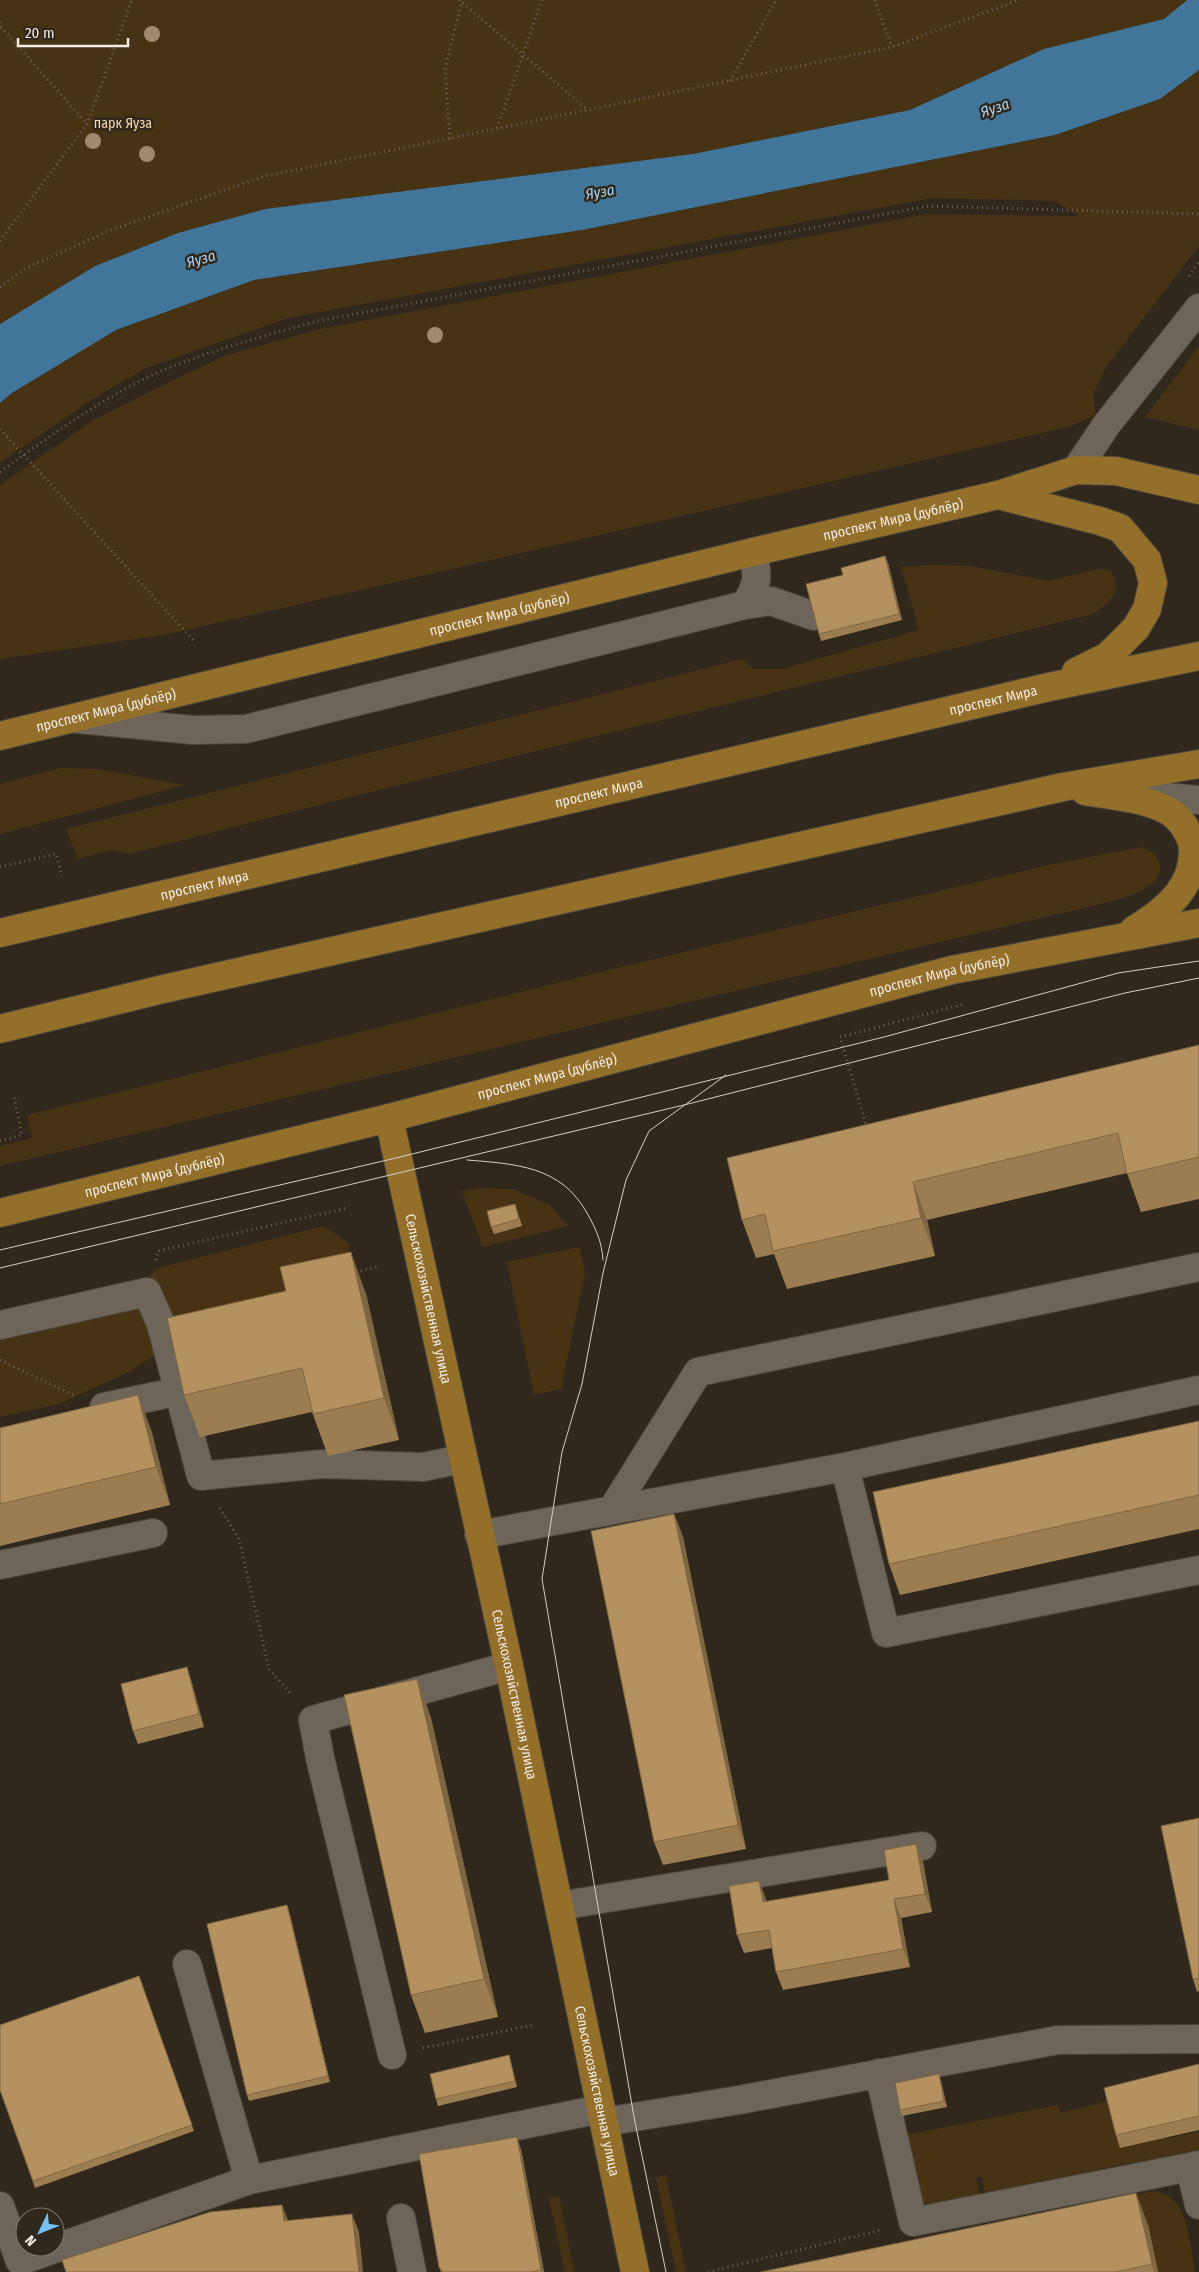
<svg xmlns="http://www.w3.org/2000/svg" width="1199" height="2272" font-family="'Fira Sans Condensed',sans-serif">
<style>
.green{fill:#473314}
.water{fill:#42759a}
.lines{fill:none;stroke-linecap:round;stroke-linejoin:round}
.minor-casing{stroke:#4b463c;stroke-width:30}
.major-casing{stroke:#4b463c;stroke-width:30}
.path{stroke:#6b635a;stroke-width:3;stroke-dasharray:1 4;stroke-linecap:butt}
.minor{stroke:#6d6559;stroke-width:28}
.major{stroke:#936f2a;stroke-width:28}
.tram{stroke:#d3cec6;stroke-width:1}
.tree{fill:#9f8a6d}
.wall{fill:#9b7d51}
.shaded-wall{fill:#7e6642}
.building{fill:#b4915e;stroke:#7e6642}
.labels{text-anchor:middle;stroke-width:5;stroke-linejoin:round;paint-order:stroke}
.park-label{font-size:14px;fill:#f9daae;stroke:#30281d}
.street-label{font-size:14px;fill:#f1ece5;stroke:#30281d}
.water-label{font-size:15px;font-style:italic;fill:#a9d5f7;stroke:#30281d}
</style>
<rect width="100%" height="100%" fill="#30281d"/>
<path class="green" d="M0 0H1187L1164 19 1044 49 910 110 693 154 265 209 178 233 95 266 0 324Z
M1199 70V246L1106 367 1094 392 1095 415 1068 427 169 634 0 659V485L92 421 153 390 224 356 320 329 927 214 1080 216 1054 201 932 198 288 318 146 368 91 400 0 463V403L12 393 116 330 254 280 582 230 1055 135 1160 99Z
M1199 346V430L1145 417Z
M933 565 970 566 1049 581 1098 569 1109 570C1126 588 1109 604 1093 614L346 798 129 854 111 850 78 859 66 829 742 659 753 669H782L919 630 901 567Z
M61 768 97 769 185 785 0 834V784Z
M1143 847C1167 858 1165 877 1143 890 1133 895 1123 898 1113 901L0 1166V1146L32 1138 27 1115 617 968 1053 864Z
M482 1188 513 1189 550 1205 568 1226 483 1247 462 1191Z
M324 1226 350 1244 342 1277 203 1322 131 1371 59 1404 0 1417V1339L106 1314 158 1268Z
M580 1247 585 1273 561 1389 534 1395 507 1262Z
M1109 2101 1169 2138 1199 2131V2152L1145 2164 1133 2162 985 2193 982 2177H976L979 2194 931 2205 922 2202 905 2135 1058 2105 1060 2113Z
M666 2175 686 2272H676L656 2178Z
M1154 2191C1189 2194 1190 2245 1195 2272H1158L1148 2225 1117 2199Z
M559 2196 574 2272H565L549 2198Z"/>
<path class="water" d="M1187 0H1199V70L1160 99 1055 135 582 230 254 280 116 330 12 393 0 403V324L95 266 178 233 265 209 693 154 910 110 1044 49 1164 19Z"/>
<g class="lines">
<g class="minor-casing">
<path id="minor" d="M1076 470 1107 424 1199 308
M745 605 771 601 814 616
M78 719 193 730 246 729 745 605C759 583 758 576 753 552
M1135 794 1199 800
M0 1325 147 1292 161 1324 201 1476 322 1464 423 1467 462 1459
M104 1407 180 1391
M845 1467 886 1633 1199 1570
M612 1510 698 1372 1199 1267
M479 1535 845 1467 1199 1390
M0 1565 153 1533
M559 1906 922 1846
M187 1964 249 2180
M392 2055 320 1758 313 1720 509 1666
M879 2073 913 2222 1190 2167
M604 2122 739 2100 1058 2040 1199 2039
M1199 2165 1190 2167 1199 2205
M0 2206 20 2261 249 2180 601 2109
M401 2218 412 2272"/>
</g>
<g class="major-casing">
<g id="major">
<path d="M998 495 1100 521 1120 528 1147 560 1153 583 1147 609 1136 628 1108 656 1076 672"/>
<path id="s1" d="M0 736 753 552 998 495 1076 470 1116 471 1199 490"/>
<path d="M1085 791C1111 796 1150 798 1173 814 1183 822 1188 831 1192 842 1199 885 1165 911 1134 930"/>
<path id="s2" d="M0 933 1049 687 1199 656"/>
<path d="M0 1029 159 990 1063 787 1199 764"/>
<path id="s3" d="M389 1118 509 1666 635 2272"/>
<path id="s4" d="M0 1213 389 1118 952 970 1199 923"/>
</g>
</g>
<path class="path" d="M459 0 588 110
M875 0 892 47
M0 22 1 27 87 124
M730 81 776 0
M497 128 542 0
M450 139 445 69 462 1
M0 241 87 124 132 0
M1189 276 1199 262
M0 287 26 268 111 230 262 177 892 47 1019 0
M0 429 194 641
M0 472C47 438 95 403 148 377 202 352 261 337 318 321L928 206 1199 214
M0 867 56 854 62 876
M867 1128 840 1037 965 1004
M0 1141 22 1135 14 1097
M156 1260 158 1251 347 1208
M356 1272 380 1266
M269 1295 290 1290
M0 1360 74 1395
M220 1508 239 1539 269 1669 292 1695
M423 2048 533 2025
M708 2272 881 2230"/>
<use href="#minor" class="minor"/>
<use href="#major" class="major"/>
<path class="tram" d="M467 1160C516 1164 561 1166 587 1213 596 1229 602 1242 603 1260
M0 1250 396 1158 884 1037 1118 973 1199 961
M0 1268 688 1104 1125 993 1199 978
M666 2272 634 2117 542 1579 562 1452 582 1384 603 1273 626 1180 649 1131 726 1075"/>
</g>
<g class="tree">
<circle cx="152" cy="34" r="8"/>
<circle cx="93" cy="141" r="8"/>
<circle cx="147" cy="154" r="8"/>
<circle cx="435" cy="335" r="8"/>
</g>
<path class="wall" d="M885 556 888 563 902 620 821 641 819 634 843 575Z
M1199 1045V1199L1141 1212 1127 1173 927 1220 935 1256 787 1289 774 1254 756 1258 742 1220Z
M517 1210 522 1226 494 1234 491 1227Z
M366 1294 399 1440 328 1456 312 1412 200 1437 184 1395Z
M138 1395 152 1433 170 1505 0 1546V1428Z
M1199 1421V1529L900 1595 889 1564Z
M674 1514 683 1537 746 1849 663 1865 654 1842Z
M187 1667 191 1680 204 1727 138 1744 133 1731Z
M417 1679 431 1718 498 2017 425 2033 411 1995Z
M1199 1818V1991L1197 1992 1193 1979Z
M916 1844 923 1862 932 1912 901 1918 910 1967 783 1990 776 1972 772 1948 744 1953 737 1935 759 1881 766 1902 889 1880Z
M289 1911 330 2082 249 2101 247 2095Z
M139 1976 194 2131 35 2188 0 2090Z
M509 2055 517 2087 438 2106 436 2099Z
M1199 2064V2130L1120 2148 1116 2135Z
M939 2074 941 2081 947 2107 902 2116 900 2110Z
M521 2149 544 2272H441L439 2267Z
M1148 2225 1158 2272H761Z"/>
<path class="shaded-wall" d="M885 556 888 563 902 620 899 614Z
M913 1182 927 1220 935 1256 921 1218Z
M351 1252 366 1294 399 1440 384 1398Z
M138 1395 152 1433 170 1505 156 1467Z
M674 1514 683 1537 746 1849 738 1825Z
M187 1667 191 1680 204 1727 199 1714Z
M417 1679 431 1718 498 2017 484 1979Z
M916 1844 923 1862 932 1912 925 1894Z
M759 1881 766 1899 770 1921 763 1902Z
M894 1899 901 1918 910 1967 903 1949Z
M287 1905 289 1911 330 2082 328 2076Z
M509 2055 511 2062 517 2087 515 2081Z
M939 2074 941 2081 947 2107 944 2101Z
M517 2137 521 2149 544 2272H542L541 2270Z
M1136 2193 1148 2225 1158 2272H1154L1152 2264Z
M282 2205 289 2223 284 2221Z
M352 2214 359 2232 363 2272H359Z"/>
<path class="building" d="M885 556 899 614 819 634 806 584 843 575 841 568Z
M1199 1045V1157L1127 1174 1118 1133 913 1182 921 1218 773 1251 765 1214 742 1220 727 1158Z
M515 1204 519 1219 491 1227 487 1211Z
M351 1252 384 1398 313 1414 302 1368 184 1395 167 1318 286 1291 280 1267Z
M138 1395 156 1467 0 1504V1428Z
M1199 1421V1495L889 1564 873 1492Z
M674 1514 738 1825 654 1842 591 1531Z
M187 1667 199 1714 133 1731 121 1684Z
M417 1679 484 1979 411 1995 344 1695Z
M1199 1818V1978L1193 1979 1161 1826Z
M916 1844 925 1894 894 1899 903 1949 776 1972 769 1930 737 1935 729 1886 759 1881 763 1902 889 1880 884 1850Z
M287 1905 328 2076 247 2095 207 1924Z
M139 1976 192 2125 33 2181 0 2090V2025Z
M509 2055 515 2081 436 2099 430 2074Z
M1199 2064V2116L1116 2135 1104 2088Z
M939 2074 944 2101 900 2110 895 2083Z
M517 2137 541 2270 531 2272H443L439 2267 419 2154Z
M1136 2193 1152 2264 1116 2272H761Z
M282 2205 284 2221 352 2214 359 2272H66L62 2260 210 2212Z"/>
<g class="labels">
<g class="park-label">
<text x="123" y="128">парк Яуза</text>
</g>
<g class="street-label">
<text dy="5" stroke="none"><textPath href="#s1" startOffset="919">проспект Мира (дублёр)</textPath></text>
<text dy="5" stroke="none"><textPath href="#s1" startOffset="514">проспект Мира (дублёр)</textPath></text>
<text dy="5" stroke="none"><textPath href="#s2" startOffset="1020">проспект Мира</textPath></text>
<text dy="5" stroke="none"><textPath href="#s1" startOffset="109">проспект Мира (дублёр)</textPath></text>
<text dy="5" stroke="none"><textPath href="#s2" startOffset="615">проспект Мира</textPath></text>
<text dy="5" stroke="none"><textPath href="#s2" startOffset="210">проспект Мира</textPath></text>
<text dy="5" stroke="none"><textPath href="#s4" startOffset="969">проспект Мира (дублёр)</textPath></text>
<text dy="5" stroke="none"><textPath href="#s4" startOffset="564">проспект Мира (дублёр)</textPath></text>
<text dy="5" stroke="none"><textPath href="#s4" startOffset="159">проспект Мира (дублёр)</textPath></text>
<text dy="5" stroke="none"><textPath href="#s3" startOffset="185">Сельскохозяйственная улица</textPath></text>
<text dy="5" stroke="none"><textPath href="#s3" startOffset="590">Сельскохозяйственная улица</textPath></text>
<text dy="5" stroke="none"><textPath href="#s3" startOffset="995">Сельскохозяйственная улица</textPath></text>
</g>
<g class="water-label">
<text transform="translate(995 108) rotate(-19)" y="5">Яуза</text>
<text transform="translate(600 192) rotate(-10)" y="5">Яуза</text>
<text transform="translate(201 259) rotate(-16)" y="5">Яуза</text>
</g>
</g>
<g transform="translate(40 2232) rotate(227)"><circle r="24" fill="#30281d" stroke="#7d766d"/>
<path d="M0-4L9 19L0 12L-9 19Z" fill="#75c0f6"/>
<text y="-8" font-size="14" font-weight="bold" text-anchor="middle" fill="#f1ece5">N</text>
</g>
<path d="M18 38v8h110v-8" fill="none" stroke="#f1ece5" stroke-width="2.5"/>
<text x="25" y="38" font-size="15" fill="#f1ece5" stroke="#30281d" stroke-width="4" paint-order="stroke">20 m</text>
</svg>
